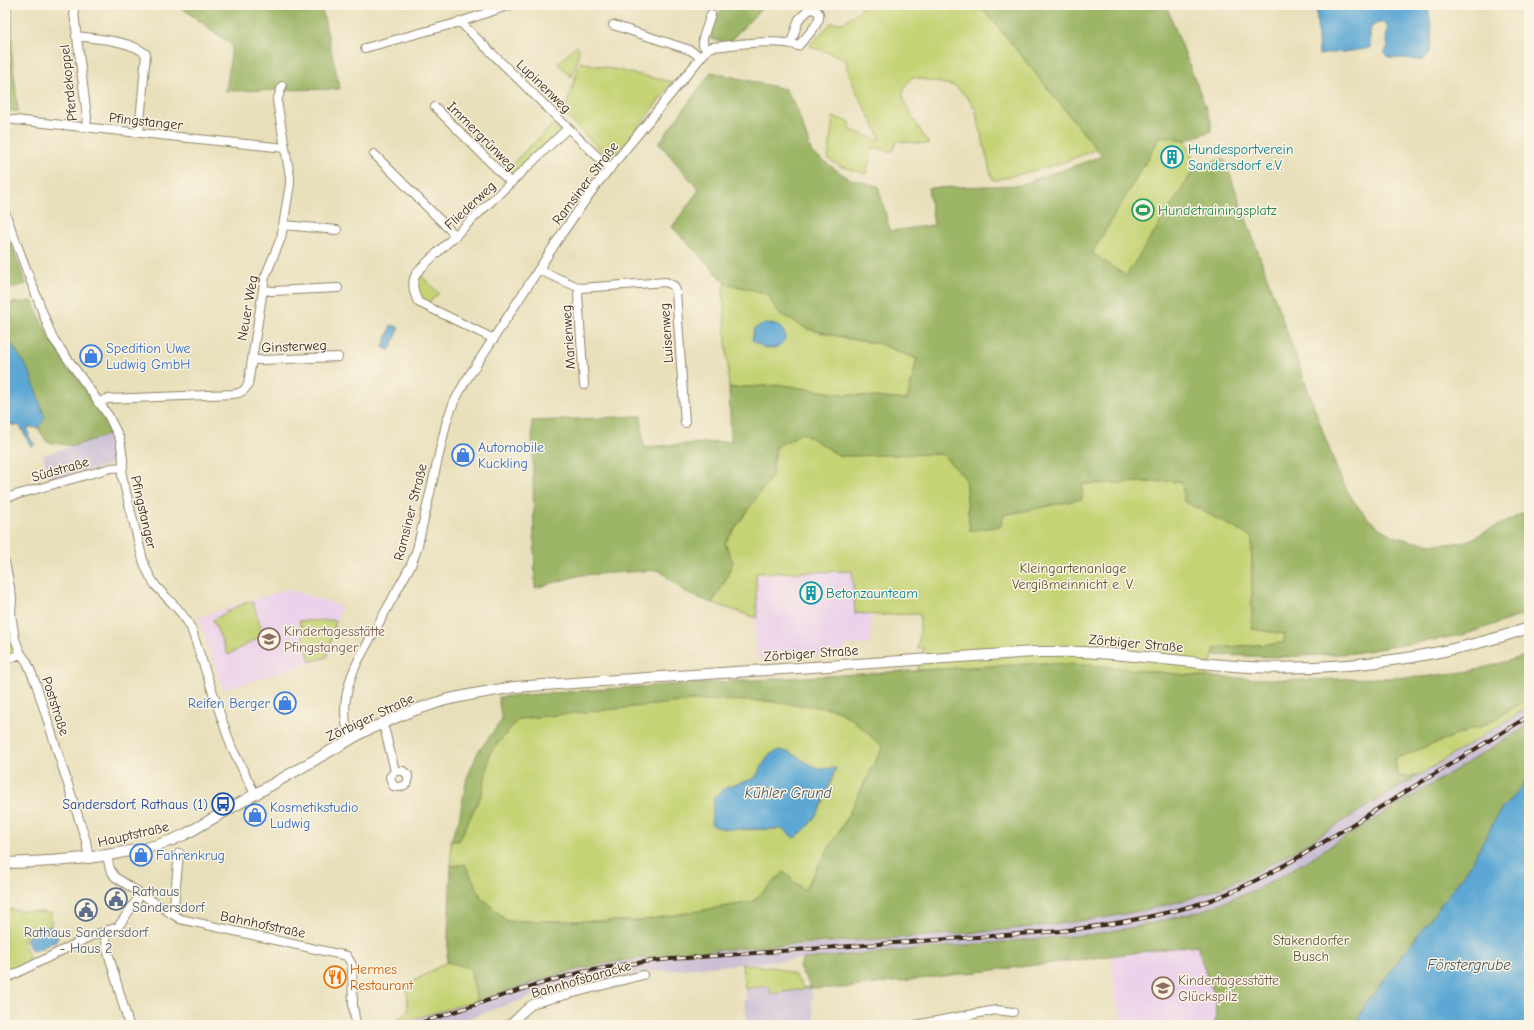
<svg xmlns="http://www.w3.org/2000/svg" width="1534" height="1030" font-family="'Comic Neue',sans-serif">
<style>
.built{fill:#ecd1ea}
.industrial{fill:#cbbfd5}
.green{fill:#c5d375;stroke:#807e4a;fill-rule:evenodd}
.forest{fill:#9cb566;stroke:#6c7042}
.water{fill:#5ca7d4;stroke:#4c6879}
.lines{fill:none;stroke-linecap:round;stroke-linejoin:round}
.minor-casing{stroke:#92856c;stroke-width:10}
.tertiary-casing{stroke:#92856c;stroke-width:12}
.minor{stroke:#fff;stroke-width:8}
.tertiary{stroke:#fff;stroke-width:10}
.rail-casing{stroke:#3b2a1e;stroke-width:4}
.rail{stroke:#fcf5e5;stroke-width:2.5;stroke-dasharray:8;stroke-linecap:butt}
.labels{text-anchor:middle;stroke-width:3;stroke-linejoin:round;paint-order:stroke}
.street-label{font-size:14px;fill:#3b2a1e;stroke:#fcf5e5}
.culture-label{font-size:14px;fill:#0d838f;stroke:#fcf5e5;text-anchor:start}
.leisure-label{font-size:14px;fill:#27864d;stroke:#fcf5e5;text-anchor:start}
.shop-label{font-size:14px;fill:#366cbe;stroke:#fcf5e5;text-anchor:start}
.park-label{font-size:14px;fill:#5e5434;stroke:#fcf5e5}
.education-label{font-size:14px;fill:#785e54;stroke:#fcf5e5;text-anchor:start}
.transit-label{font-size:14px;fill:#164399;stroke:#fcf5e5;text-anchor:end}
.service-label{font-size:14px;fill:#4e5e75;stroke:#fcf5e5;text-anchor:start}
.food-label{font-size:14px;fill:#c56008;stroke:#fcf5e5;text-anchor:start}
.water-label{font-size:15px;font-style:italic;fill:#47565e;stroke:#fcf5e5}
</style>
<rect width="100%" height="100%" fill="#fcf5e5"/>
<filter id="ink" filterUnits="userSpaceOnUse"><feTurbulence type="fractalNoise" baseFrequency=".025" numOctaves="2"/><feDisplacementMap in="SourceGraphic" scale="8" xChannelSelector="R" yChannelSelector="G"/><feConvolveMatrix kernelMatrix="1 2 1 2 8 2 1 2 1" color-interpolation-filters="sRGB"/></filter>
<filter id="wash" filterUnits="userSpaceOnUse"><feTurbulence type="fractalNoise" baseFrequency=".012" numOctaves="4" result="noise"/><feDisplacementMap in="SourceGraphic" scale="16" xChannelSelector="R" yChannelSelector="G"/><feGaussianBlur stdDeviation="0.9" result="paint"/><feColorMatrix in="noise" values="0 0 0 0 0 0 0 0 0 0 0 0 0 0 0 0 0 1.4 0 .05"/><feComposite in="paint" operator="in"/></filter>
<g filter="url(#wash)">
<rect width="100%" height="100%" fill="#e8e0bb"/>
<path class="built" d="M870 568 871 644 845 645 844 650 841 652 817 655 757 658 752 576Z
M288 589 341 606 328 658 223 690 198 617Z
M1197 944 1207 978 1216 997 1215 1025H1124L1116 1002 1111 955Z"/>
<path class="industrial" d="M111 434 115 460 110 465 50 480 43 455Z
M1529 707V725L1283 875 1257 889 1198 912 1166 921 1094 934 648 972 569 985 506 1005 451 1025H390L477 1001 543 979 612 963 701 952 934 936 1170 904 1226 886 1281 859Z
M769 985 772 994 811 988 815 1025H748L744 1000 747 999 745 989Z"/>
<path class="green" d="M859 5H978L994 22 1097 149 1062 163 997 180 992 179 975 108 966 96 955 86 912 77C909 82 903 89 903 94 903 105 923 134 929 144L896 141 893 152 873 147 866 174 840 166 828 159 833 117 850 122V130L880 140V137C871 118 846 78 846 59L809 46 831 23H843L862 8Z
M576 45 579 48 577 61 572 77 558 64Z
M580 62 673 82 612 161 564 114Z
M559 119 568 128 511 183 502 173Z
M1161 136 1186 140 1196 167 1126 277 1092 253Z
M417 272 439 293 425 306 418 302Z
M726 283 768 294 777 312 808 329 850 339 880 344 917 359 907 400 840 394 782 385 729 388 723 289Z
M803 432 840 456 942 454 965 478 970 531 1004 515 1082 499 1083 484 1182 481 1184 501 1254 538 1252 542V629L1285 634 1284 643 1215 648 1207 677 1087 665 1045 663 917 670 924 648H917L920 635V614L879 615 855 613 852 571 756 573 757 618 712 603 725 581V543L772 475 776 447Z
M252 601 264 635 228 655 213 620 238 606Z
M5 617H7L15 656 5 658Z
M336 620 327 657 310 662 299 621Z
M1529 698V707L1418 776 1399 777 1394 759 1488 723Z
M701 700 767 701 835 709 852 719 883 747 844 823 804 890 784 872 753 902 639 921H507L481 897 465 864 451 866V840L459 841 482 793 490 753 518 719ZM769 755 805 763 818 769H836L782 829 746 830 716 827 725 788 755 778Z
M5 909 51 913 52 924 25 937 23 941 29 955 28 963 5 974Z
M447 962 470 968 477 1001 391 1025 408 1011 407 985Z
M742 964 777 968 795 975 803 987 811 988 771 994 769 986 745 989Z"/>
<path class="forest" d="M5 5H12V56L18 111H5Z
M178 5H321L340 89 226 91 232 45Z
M725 5H765L728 43 711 39V24Z
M978 5H1166L1211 121V131L1186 140 1161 136 1092 253 1126 276 1196 167 1224 158 1334 462C1343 484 1353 505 1371 521 1393 543 1440 549 1469 540 1475 538 1482 533 1488 530 1502 524 1515 517 1529 510V613L1463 635 1354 653 1284 657 1213 655 1215 648 1283 643 1285 634 1252 629V542L1253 538 1184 501 1182 481 1083 484 1082 499 1004 515 1001 526 970 531 965 478 942 454 840 456 803 433 776 447 772 475 725 543 733 562 725 581 712 603 686 593 659 570 581 575 535 588 532 421 641 416 644 447 731 441 729 388 782 385 840 394 907 400 917 359 880 344 850 339 808 329 777 312 768 294 726 283 672 227 699 190 659 143 711 72 785 89 796 107 812 153 848 178 878 186 890 231 934 225 928 188 1020 185 1102 156 994 22Z
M5 227 26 284 11 288 5 287Z
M5 301 9 303 32 301 50 339 101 412 111 434 73 446 47 442 38 428 44 418 30 373 9 340 5 323Z
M1529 655V698L1488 723 1394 759 1399 777 1418 776C1385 795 1353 815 1321 835 1281 859 1242 882 1197 896 1135 916 1069 923 1003 930 874 942 743 943 615 962 568 969 522 987 477 1001L470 968 447 962 451 866 465 864 481 897 507 921H639L752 902 784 872 804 890 844 823 883 747 852 719 835 709 767 701 701 700 518 719 490 753 482 793 459 841 451 840 459 819 467 778 478 752 502 720 498 697 619 688 1045 663 1087 665 1207 677 1298 680 1422 677 1472 671Z
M1529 725V779L1500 811 1470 866 1365 1005 1356 1025H1215L1216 997 1207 978 1197 945 1053 963 843 988H811L799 967 803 959 1094 934 1135 927 1198 912 1257 889 1283 875Z"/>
<path class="water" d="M1316 5H1427C1431 15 1436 57 1422 60 1416 61 1410 58 1404 58 1395 58 1390 60 1384 53L1388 46 1386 39 1388 27 1384 23H1378L1371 27C1369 34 1371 40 1370 48 1353 52 1336 52 1319 55Z
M5 323 9 340 30 373 45 418 38 428 28 427 29 437 35 445 31 447 20 426 5 424Z
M765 324C777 324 782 326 786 337 779 353 763 350 752 340L754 329Z
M391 325 398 327 399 329 391 348 388 350 383 347 384 345Z
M779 750 789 752 818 769 836 768C826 794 819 823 794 838L782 829H725L716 827 711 824 714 797 725 788 755 778 769 755Z
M1529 779V1025H1356L1365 1005 1470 866 1500 811Z
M49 926 53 928 58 938 56 941 35 951 31 950 26 940 28 937Z"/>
</g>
<g filter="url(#ink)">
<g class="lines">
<g class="minor-casing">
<path id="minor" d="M73 5 87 117 86 127
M460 22 610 169
M613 25 690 50 701 57
M76 36C97 39 130 40 146 54L139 133
M365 48 460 22 510 5
M707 50 703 45V38L711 14
M435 107 511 183
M5 119 285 148
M374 154 456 236
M5 213 52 337 108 415 120 439 123 459 122 476 143 560C146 569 150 578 156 586 168 600 182 610 191 628L231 746 255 794
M284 225 337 230
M539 270 580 288 666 282 674 286 676 291 685 423
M580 288 578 294 584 385
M263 290 272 291 338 288
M494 339 418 302C413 291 411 282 417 272L568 128
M252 360H261L338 357
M98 403 107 399 234 394C241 393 244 391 248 385L265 277 281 238 290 184V177L277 101 282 86
M5 498 111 468 123 467
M5 562 12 598 11 614 15 639 21 654 27 662 36 684 86 841 89 859
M5 660 21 654
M381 723 385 731 395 771
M351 738C339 714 347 682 359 659L411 565 417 549 447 420 454 402 465 382 563 232 597 184 707 50 712 47C734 45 780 38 798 46 805 38 834 11 810 9L799 19 791 43
M395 771H403L408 775V782C404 787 399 788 393 786L390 777Z
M107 856 110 869 115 877 180 919 347 956 352 965 353 1005 356 1025
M170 913 174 905 179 853
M105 932 107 949 129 1025
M5 979 91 936 118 927 141 894
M508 1025C518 1020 524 1008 535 1003L643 975
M915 1025 996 1010 1013 1012"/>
</g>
<g class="tertiary-casing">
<path id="tertiary" d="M5 863C45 862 85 860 124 852 146 849 166 844 186 834L365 731 409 712 445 700 474 694 514 687 1034 652C1055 652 1076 651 1098 653 1148 656 1198 664 1248 667 1343 671 1439 658 1529 628"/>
</g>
<use href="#minor" class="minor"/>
<use href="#tertiary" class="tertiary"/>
<g class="rail-casing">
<path id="rail" d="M414 1025C470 1007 526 986 583 972 612 966 641 962 671 959L1061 931C1110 925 1160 917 1208 901 1242 889 1273 872 1304 854L1529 716"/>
</g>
<use href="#rail" class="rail"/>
</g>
</g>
<defs>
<g id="building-ring" transform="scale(1.15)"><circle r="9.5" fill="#fcf5e5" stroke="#0f9aa8" stroke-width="1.5"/><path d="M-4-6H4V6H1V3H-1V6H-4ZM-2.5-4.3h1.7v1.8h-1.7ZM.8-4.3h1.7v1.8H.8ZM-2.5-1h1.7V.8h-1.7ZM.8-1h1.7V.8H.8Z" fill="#0f9aa8"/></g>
<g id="stadium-ring" transform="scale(1.15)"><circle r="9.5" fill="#fcf5e5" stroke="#2e9e5b" stroke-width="1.5"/><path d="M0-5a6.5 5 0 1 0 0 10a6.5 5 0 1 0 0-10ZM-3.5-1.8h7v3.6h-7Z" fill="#2e9e5b"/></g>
<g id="shop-ring" transform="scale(1.15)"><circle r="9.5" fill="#fcf5e5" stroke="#3f7fe0" stroke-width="1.5"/><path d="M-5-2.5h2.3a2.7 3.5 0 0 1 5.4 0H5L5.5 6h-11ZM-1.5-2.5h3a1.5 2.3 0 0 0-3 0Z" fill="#3f7fe0"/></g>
<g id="school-ring" transform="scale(1.15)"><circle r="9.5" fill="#fcf5e5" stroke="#8d6e63" stroke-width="1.5"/><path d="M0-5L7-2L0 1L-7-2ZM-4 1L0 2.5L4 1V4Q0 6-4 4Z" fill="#8d6e63"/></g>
<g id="bus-ring" transform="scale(1.15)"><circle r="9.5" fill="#fcf5e5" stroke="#1a4fb4" stroke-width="1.5"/><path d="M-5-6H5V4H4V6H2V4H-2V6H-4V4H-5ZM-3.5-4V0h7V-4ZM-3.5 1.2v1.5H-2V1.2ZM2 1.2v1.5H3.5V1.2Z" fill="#1a4fb4"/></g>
<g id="civic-ring" transform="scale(1.15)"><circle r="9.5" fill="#fcf5e5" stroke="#5c6f8a" stroke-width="1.5"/><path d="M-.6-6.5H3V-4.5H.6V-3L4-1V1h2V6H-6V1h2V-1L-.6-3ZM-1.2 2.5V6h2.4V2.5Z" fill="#5c6f8a"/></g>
<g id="restaurant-ring" transform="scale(1.15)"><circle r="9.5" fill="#fcf5e5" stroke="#e8710a" stroke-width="1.5"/><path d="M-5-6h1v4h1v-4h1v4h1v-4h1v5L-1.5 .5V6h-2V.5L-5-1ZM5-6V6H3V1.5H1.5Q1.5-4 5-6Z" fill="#e8710a"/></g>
</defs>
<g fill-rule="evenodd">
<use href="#building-ring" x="1172" y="157"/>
<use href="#stadium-ring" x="1143" y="210"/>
<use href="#shop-ring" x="91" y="356"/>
<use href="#shop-ring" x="463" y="455"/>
<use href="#building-ring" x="811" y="593"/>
<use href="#school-ring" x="269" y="639"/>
<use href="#shop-ring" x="285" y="703"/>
<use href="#bus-ring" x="223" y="804"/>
<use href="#shop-ring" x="255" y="815"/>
<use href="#shop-ring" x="141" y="855"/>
<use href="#civic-ring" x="116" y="899"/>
<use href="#civic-ring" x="86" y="910"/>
<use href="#restaurant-ring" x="335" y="977"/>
<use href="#school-ring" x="1163" y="988"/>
</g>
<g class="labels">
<g class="street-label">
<text transform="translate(68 83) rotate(-96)" y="5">Pferdekoppel</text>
<text transform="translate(544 86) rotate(44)" y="5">Lupinenweg</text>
<text transform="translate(146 121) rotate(6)" y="5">Pfingstanger</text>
<text transform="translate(482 136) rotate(45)" y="5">Immergrünweg</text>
<text transform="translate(585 183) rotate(-53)" y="5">Ramsiner Straße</text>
<text transform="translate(470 205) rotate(-43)" y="5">Fliederweg</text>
<text transform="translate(247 308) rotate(-80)" y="5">Neuer Weg</text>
<text transform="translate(666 333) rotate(-94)" y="5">Luisenweg</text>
<text transform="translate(568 337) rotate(-94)" y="5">Marienweg</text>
<text transform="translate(294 346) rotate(-2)" y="5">Ginsterweg</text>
<text transform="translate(60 469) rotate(-16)" y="5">Südstraße</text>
<text transform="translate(144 512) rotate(77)" y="5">Pfingstanger</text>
<text transform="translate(410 512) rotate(-76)" y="5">Ramsiner Straße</text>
<text transform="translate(1136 643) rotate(5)" y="5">Zörbiger Straße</text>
<text transform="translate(811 653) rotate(-4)" y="5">Zörbiger Straße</text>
<text transform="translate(56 706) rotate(72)" y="5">Poststraße</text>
<text transform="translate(370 717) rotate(-25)" y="5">Zörbiger Straße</text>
<text transform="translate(133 834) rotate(-13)" y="5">Hauptstraße</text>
<text transform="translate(263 924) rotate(12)" y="5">Bahnhofstraße</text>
<text transform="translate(581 979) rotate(-16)" y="5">Bahnhofsbaracke</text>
</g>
<g class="culture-label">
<text x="1188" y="154">Hundesportverein<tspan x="1188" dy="16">Sandersdorf e.V.</tspan></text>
<text x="826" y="598">Betonzaunteam</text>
</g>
<g class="leisure-label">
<text x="1158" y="215">Hundetrainingsplatz</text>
</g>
<g class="shop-label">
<text x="106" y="353">Spedition Uwe<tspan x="106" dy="16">Ludwig GmbH</tspan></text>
<text x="478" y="452">Automobile<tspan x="478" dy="16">Kuckling</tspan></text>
<text x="270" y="708" text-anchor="end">Reifen Berger</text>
<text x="270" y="812">Kosmetikstudio<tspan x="270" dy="16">Ludwig</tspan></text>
<text x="156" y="860">Fahrenkrug</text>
</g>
<g class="park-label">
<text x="1073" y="573">Kleingartenanlage<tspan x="1073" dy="16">Vergißmeinnicht e. V.</tspan></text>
<text x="1311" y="945">Stakendorfer<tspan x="1311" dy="16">Busch</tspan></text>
</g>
<g class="education-label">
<text x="284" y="636">Kindertagesstätte<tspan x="284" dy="16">Pfingstanger</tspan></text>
<text x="1178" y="985">Kindertagesstätte<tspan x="1178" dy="16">Glückspilz</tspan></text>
</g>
<g class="transit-label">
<text x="208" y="809">Sandersdorf, Rathaus (1)</text>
</g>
<g class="service-label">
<text x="132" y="896">Rathaus<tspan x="132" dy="16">Sandersdorf</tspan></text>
<text x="86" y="937" text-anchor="middle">Rathaus Sandersdorf<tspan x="86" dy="16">- Haus 2</tspan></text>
</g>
<g class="food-label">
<text x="350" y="974">Hermes<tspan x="350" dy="16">Restaurant</tspan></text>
</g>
<g class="water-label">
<text x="788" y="798">Kühler Grund</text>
<text x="1469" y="970">Förstergrube</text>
</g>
</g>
<rect width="1534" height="1030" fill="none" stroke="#fcf5e5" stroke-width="20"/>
</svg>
